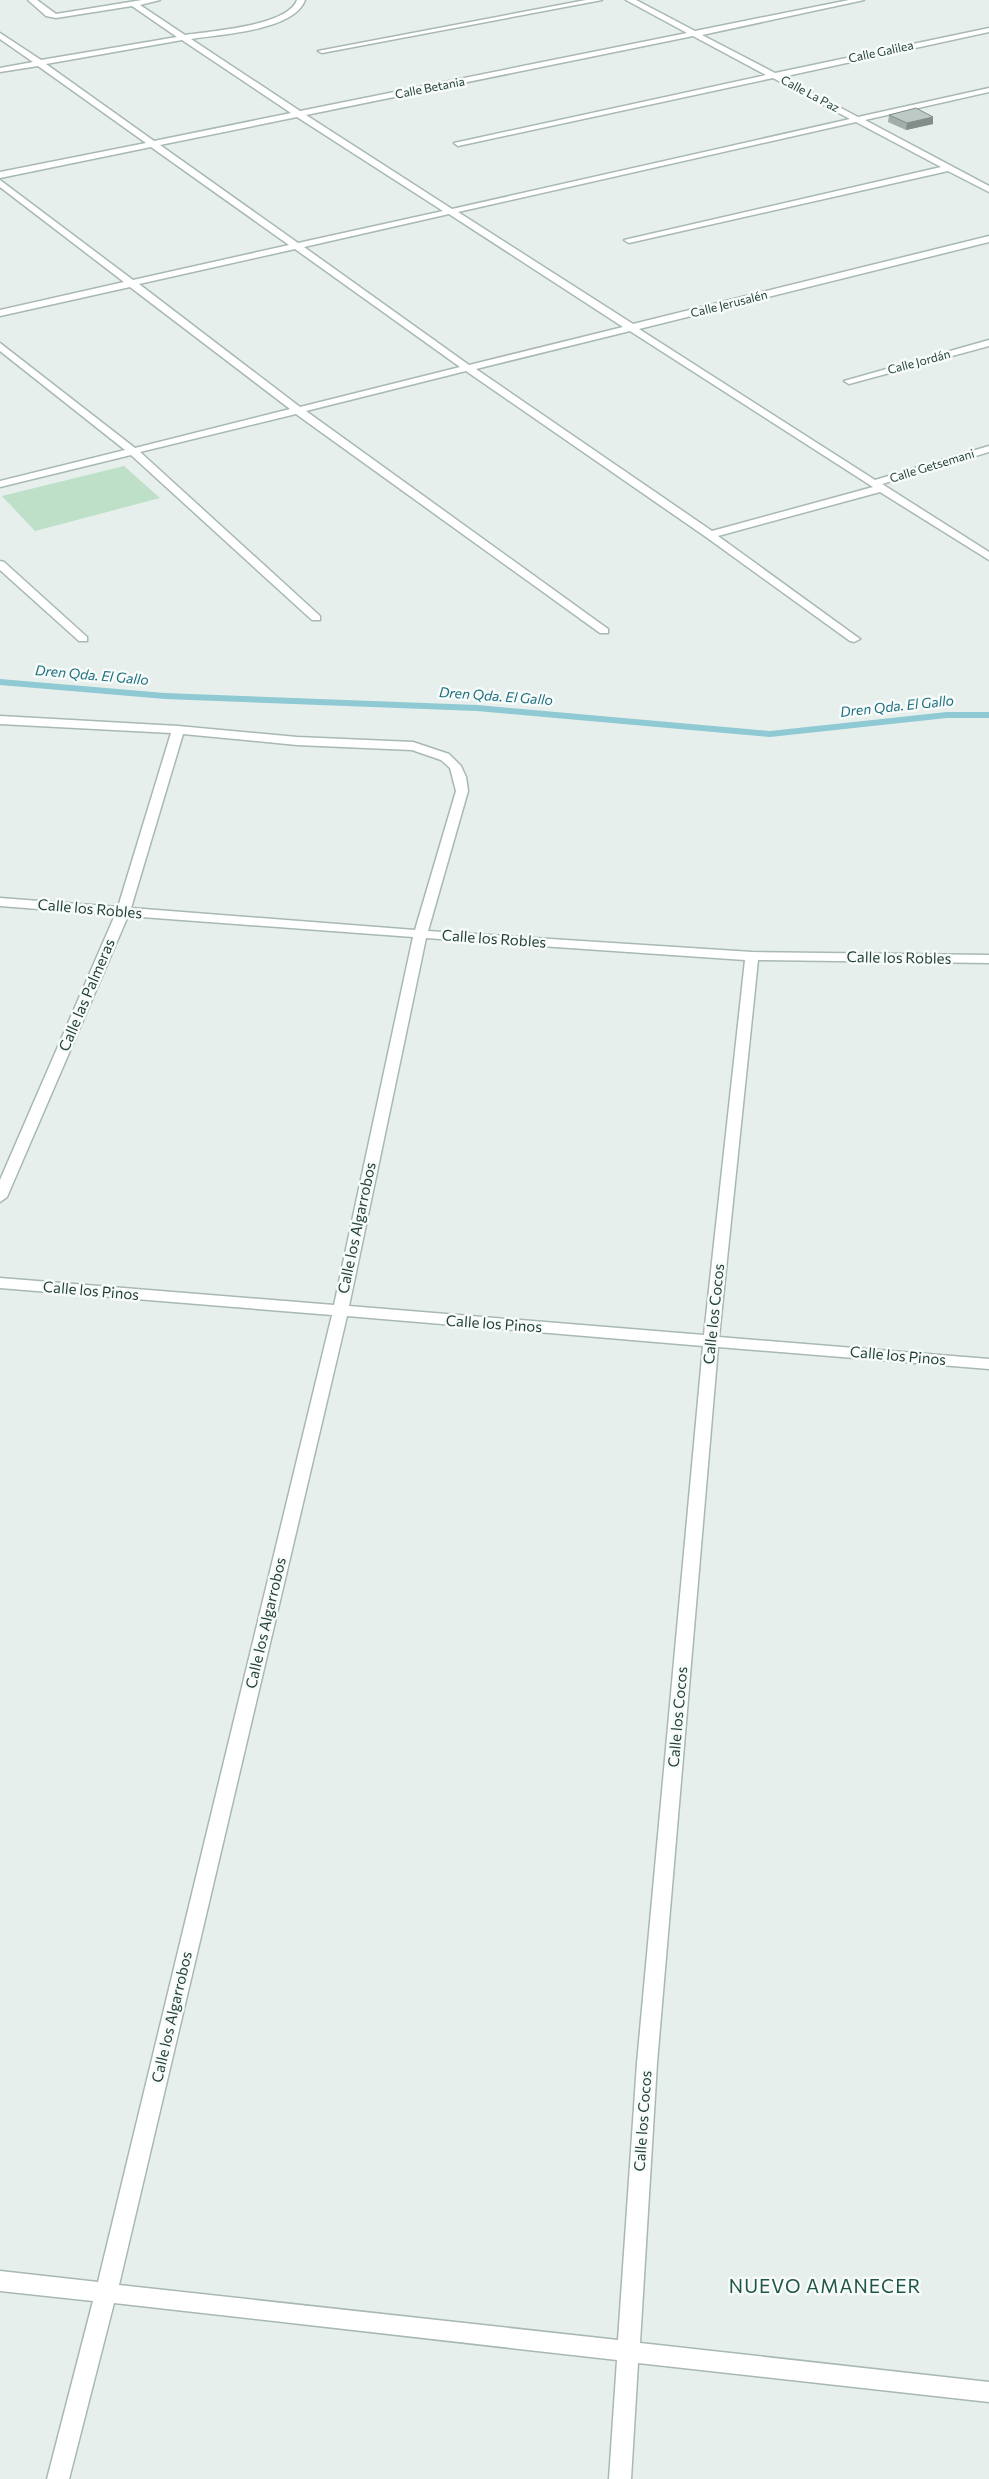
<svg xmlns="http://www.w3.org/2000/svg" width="989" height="2479" font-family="Commissioner,sans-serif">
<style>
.green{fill:#bfe0c8}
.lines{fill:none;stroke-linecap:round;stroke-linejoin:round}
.stream{fill:#8ec9d4;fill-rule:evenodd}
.minor-casing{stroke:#a8b8b2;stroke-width:3}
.minor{fill:#fff;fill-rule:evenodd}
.wall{fill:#a1aea9}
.shaded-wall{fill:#838d89}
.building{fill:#bbcac4;stroke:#838d89}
.labels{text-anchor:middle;stroke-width:5;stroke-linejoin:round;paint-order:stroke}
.far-street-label{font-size:12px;fill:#24423a;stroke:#f7fbf9}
.far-water-label{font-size:14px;font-style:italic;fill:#1c6f80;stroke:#f7fbf9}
.street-label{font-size:15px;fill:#24423a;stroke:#f7fbf9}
.near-neighbourhood-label{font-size:19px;letter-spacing:1px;fill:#1f5548;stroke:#f7fbf9}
</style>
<rect width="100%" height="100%" fill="#e6efeb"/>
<path class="green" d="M124 466 160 498 35 531 2 496Z"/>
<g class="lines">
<path class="stream" d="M0 679 165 693 477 705 770 731 947 712H989V718H947L770 737 477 711 165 699 0 685Z"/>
<g class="minor-casing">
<path id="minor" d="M28 0H37L56 14 142 0H160L140 5 185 35C211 31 288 26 297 0H305C294 31 220 34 191 39L300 111 687 33 626 0H636L695 31 849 0H864L702 35 775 73 989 28V32L782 77 858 117 989 88V92L865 120 989 186V192L948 171 629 243 624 240 941 167 856 122 458 212 633 324 989 236V242L639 329 875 480 989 446V452L882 484 989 552V560L880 492 718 536 860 639 854 642 850 641 706 537 466 371 306 411 608 629V633H600L296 414 140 452 320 616V620H312L131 455 0 487V481L125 450 0 351V343L135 448 290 409 130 287 0 316V310L124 282 0 187V180L133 280 289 245 151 147 0 178V172L146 143 38 66 0 72V68L33 62 0 39V33L41 60 177 37 132 6 56 18 46 16ZM693 36 766 75 454 143 458 146 773 78 850 119 452 209 306 115ZM182 40 291 113 154 141 46 64ZM297 117 443 211 298 243 160 145ZM449 214 623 327 469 365 304 247ZM295 249 460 367 300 407 139 284ZM630 331 873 487 712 531 476 369Z
M586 0H602L322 53 318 51Z
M989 340V346L849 384 844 381Z
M0 561 4 562 87 637V641H79L0 570Z
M0 716 178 726 297 737 413 742 449 754 461 766 466 777 468 791 428 931 752 952 989 955V963L758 960 719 1337 989 1359V1369L718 1347 657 2063 640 2343 989 2382V2402L638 2363 631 2479H609L617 2360 114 2303 69 2479H47L93 2301 0 2291V2271L98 2282 332 1315 0 1288V1278L334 1305 413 937 128 916 7 1197 0 1202V1180L115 915 0 906V898L118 907 171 733 0 724ZM183 734 297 745 412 750 441 760 450 768 456 791 415 930 131 908ZM426 938 745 960 704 1335 349 1306ZM347 1316 703 1346 637 2063 618 2340 119 2285Z"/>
</g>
<use href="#minor" class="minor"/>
</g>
<path class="wall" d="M889 115 933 117V124L906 130 888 122Z"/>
<path class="shaded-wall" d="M933 117V124L906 130 907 123Z"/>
<path class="building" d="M916 108 933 117 907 123 889 115Z"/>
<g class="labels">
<g class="far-street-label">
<text transform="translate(881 52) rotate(-12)" y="4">Calle Galilea</text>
<text transform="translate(430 88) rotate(-11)" y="4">Calle Betania</text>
<text transform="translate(810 94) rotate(28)" y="4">Calle La Paz</text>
<text transform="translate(729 304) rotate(-14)" y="4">Calle Jerusalén</text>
<text transform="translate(919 362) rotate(-15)" y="4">Calle Jordán</text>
<text transform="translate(932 466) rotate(-17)" y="4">Calle Getsemani</text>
</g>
<g class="far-water-label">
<text transform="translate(92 675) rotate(5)" y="5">Dren Qda. El Gallo</text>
<text transform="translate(496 696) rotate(4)" y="5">Dren Qda. El Gallo</text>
<text transform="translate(897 706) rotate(-6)" y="5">Dren Qda. El Gallo</text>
</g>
<g class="street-label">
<text transform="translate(90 909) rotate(5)" y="5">Calle los Robles</text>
<text transform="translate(494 939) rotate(4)" y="5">Calle los Robles</text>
<text transform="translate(899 958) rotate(1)" y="5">Calle los Robles</text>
<text transform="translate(87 995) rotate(-67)" y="5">Calle las Palmeras</text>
<text transform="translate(357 1228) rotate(-78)" y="5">Calle los Algarrobos</text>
<text transform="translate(91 1291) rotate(5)" y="5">Calle los Pinos</text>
<text transform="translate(714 1314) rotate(-84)" y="5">Calle los Cocos</text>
<text transform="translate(494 1324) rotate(4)" y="5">Calle los Pinos</text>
<text transform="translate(898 1356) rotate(5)" y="5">Calle los Pinos</text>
<text transform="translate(266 1623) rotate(-77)" y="5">Calle los Algarrobos</text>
<text transform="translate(678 1717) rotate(-85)" y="5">Calle los Cocos</text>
<text transform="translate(172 2017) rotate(-77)" y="5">Calle los Algarrobos</text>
<text transform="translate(643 2121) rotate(-86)" y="5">Calle los Cocos</text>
</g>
<g class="near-neighbourhood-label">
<text x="825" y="2293">NUEVO AMANECER</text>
</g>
</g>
</svg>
